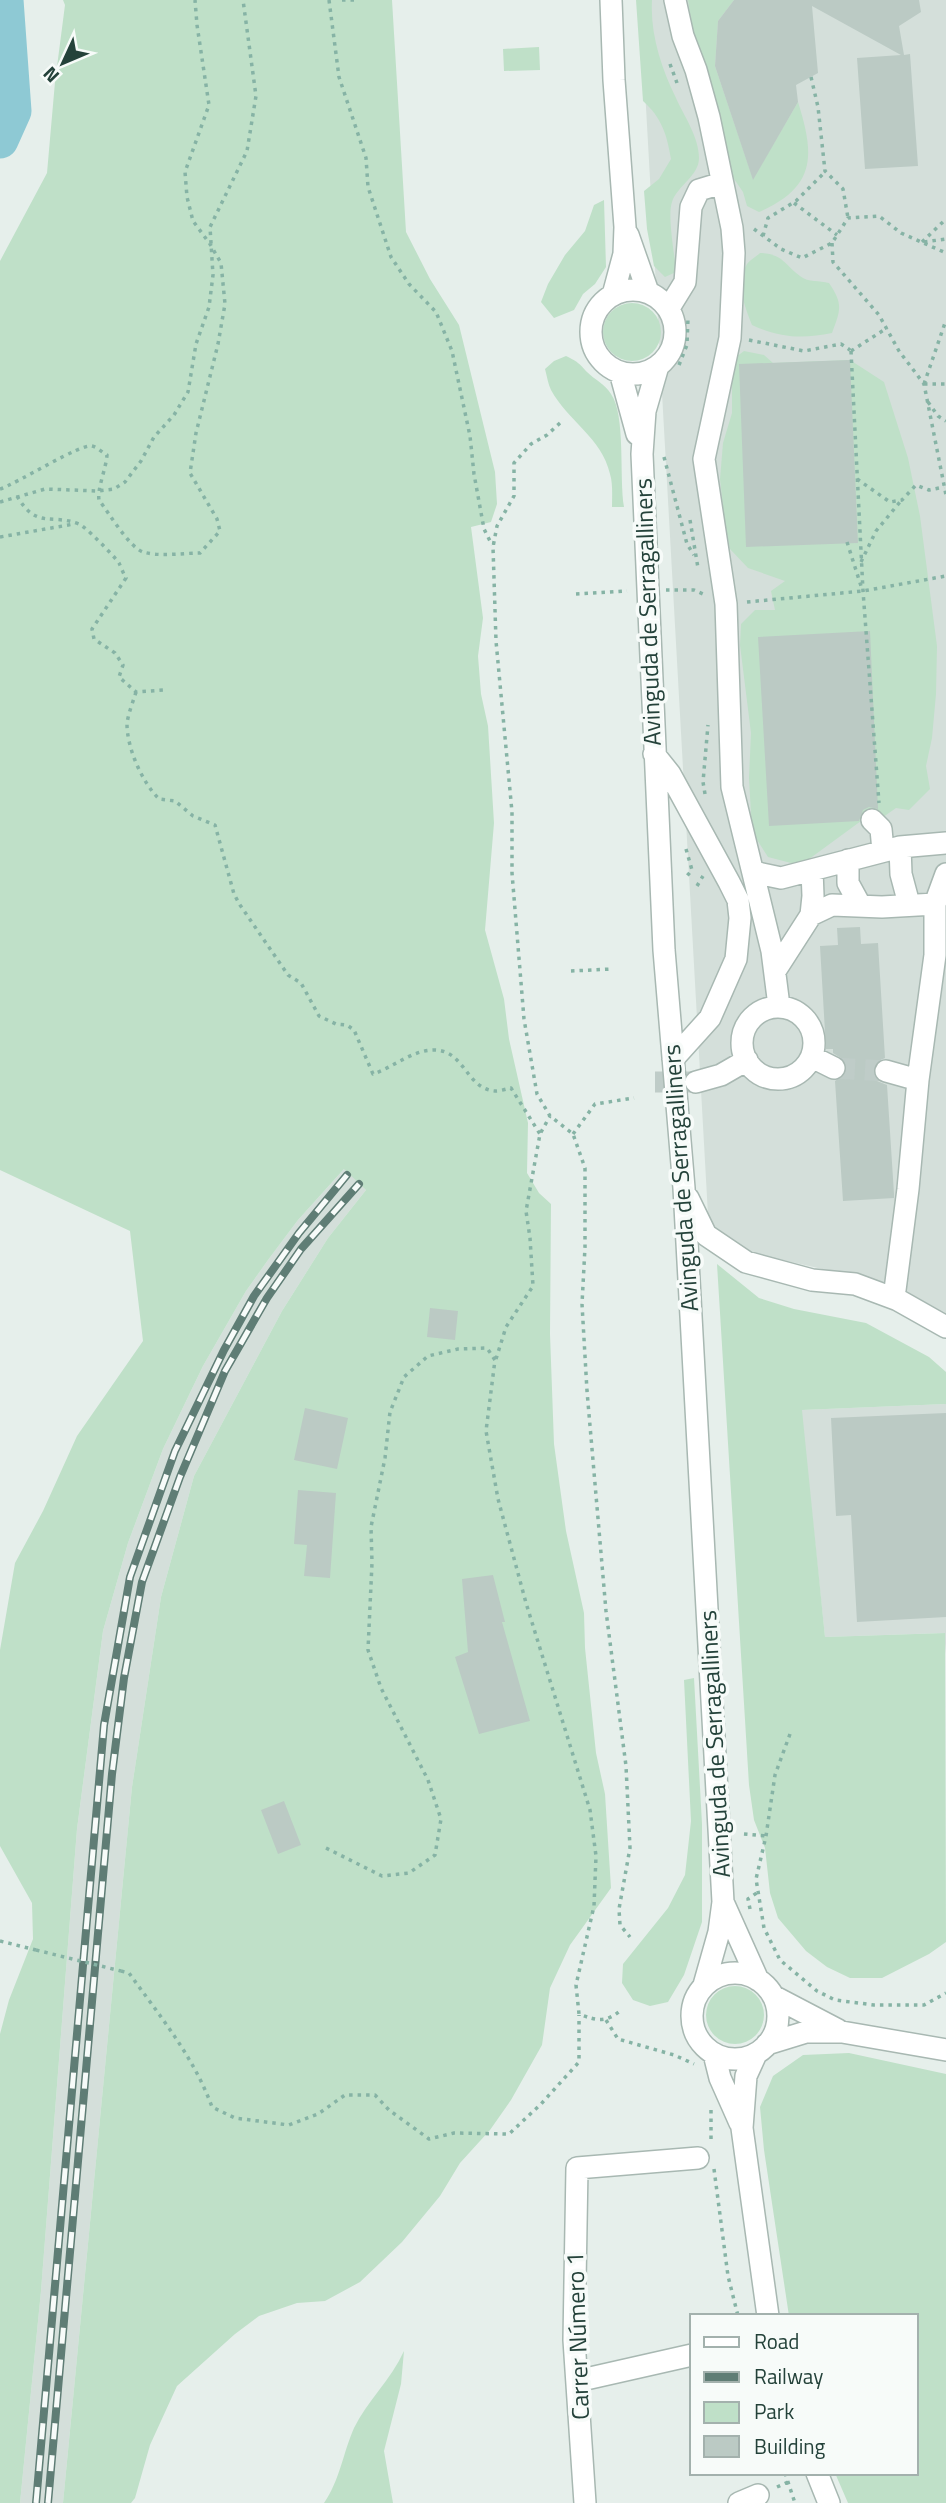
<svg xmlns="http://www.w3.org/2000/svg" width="946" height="2503" font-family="'Titillium Web',sans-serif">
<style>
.built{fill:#d4dfda}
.green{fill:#bfe0c8}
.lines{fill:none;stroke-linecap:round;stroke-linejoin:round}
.river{stroke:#8ec9d4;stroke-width:37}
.building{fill:#bbcac4}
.minor-tunnel{stroke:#bfccc8;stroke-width:21;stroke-dasharray:21 10;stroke-linecap:butt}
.minor-casing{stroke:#a8b8b2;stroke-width:24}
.path{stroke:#86b3a5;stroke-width:3.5;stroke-dasharray:3.5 5;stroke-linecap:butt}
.minor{stroke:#fff;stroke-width:21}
.rail-casing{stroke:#5f7d75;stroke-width:8}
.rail{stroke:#f7fbf9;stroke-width:5;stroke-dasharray:16;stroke-linecap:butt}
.path-bridge{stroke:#86b3a5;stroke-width:3.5;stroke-dasharray:3.5 5;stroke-linecap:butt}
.labels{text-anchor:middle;stroke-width:7;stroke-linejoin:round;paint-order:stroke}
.street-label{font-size:24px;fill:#24423a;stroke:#f7fbf9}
</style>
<rect width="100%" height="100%" fill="#e6efeb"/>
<path class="built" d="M640 0H946V1313L905 1291 884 1283 752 1253 716 1230 708 1215Z
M345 1168 366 1190 328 1238 282 1311 194 1476 161 1597 132 1787 63 2503H20L41 2291 77 1829 103 1631 128 1543 163 1449 203 1366 246 1291 268 1260 298 1220Z
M946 1404V1654L944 1633 825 1637 801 1410Z"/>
<path class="green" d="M63 0H392L406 232 430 279 459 325 495 472 497 504 491 522 471 527 483 618 478 656 481 694 488 726 494 823 485 930 504 999 509 1039 528 1123 527 1173 539 1193 551 1204 550 1334 554 1444 566 1531 584 1613 585 1648 596 1753 605 1794 611 1888 570 1945 550 1988 542 2045 511 2100 490 2130 460 2163 440 2196 402 2242 360 2282 325 2301 297 2303 259 2316 235 2334 177 2386 150 2445 135 2498 131 2503H63L132 1787 161 1597 194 1476 282 1311 328 1238 366 1190 344 1169 298 1220 268 1260 246 1291 203 1366 163 1449 128 1543 103 1631 77 1829 41 2291 20 2503H0V2034L9 2000 33 1939 32 1903 0 1846V1650L15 1563 43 1511 77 1436 143 1341 130 1231 0 1170V261L47 173 55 82 65 5Z
M636 0H652C650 33 661 68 676 98 684 116 699 137 699 158 699 176 677 186 672 202 667 216 675 255 676 272L665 277 654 266 647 229 644 191 659 179 671 159C667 135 662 118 643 101Z
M688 0H734L718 21 715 66 753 179 798 102C815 156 816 187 759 212L747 206 743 192 730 173 720 114 693 35Z
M539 47 540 70 504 71 503 49Z
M604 200 606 267 595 284 583 294 574 310 554 318 541 302 548 284 565 255 585 231 594 205Z
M760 253C783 254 784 264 800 276 809 283 819 280 829 283 843 304 841 309 832 333 803 339 780 338 752 325 745 307 735 284 747 264 750 260 757 256 760 253Z
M603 332a29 29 0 1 1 58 0a29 29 0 1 1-58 0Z
M744 351 764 355 773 363 850 360 884 382 908 458 920 516 937 646 936 694 932 738 926 766 930 789 909 810 896 808 879 820 861 821 805 862 791 863 768 857 752 832 749 778 751 733 740 645 741 624 755 610H775L771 591 785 581 748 568 730 549 724 517 720 479 723 443 732 413V360Z
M566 356C578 362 579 363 587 372 595 380 605 384 611 394 626 415 619 478 624 507H612C612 496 613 484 610 474 602 438 568 421 551 390 548 384 547 376 545 369L554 361Z
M717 1264 759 1298 794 1309 866 1323 929 1357 946 1372V1404L802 1410 825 1637 945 1633 946 1942 929 1954 882 1978H850L827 1967 806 1951 778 1918 770 1893 765 1848 754 1820 749 1785Z
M694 1678 702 1824V1922L684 1975 668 2002 650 2006 633 2000 622 1983 623 1964 668 1908 685 1875 691 1821 684 1680Z
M706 2015a29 29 0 1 1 58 0a29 29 0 1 1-58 0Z
M849 2053 946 2074V2503H848L835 2473H916V2316H789L764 2150 760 2107 773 2076 803 2055Z
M404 2351 401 2384 384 2451 393 2503H324C340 2480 343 2453 354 2428 367 2401 391 2380 404 2351Z"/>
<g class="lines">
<path class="river" d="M0 140 13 111 5 0"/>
</g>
<path class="building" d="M734 0H919L921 12 899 26 904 55 910 54 918 166 865 169 857 58 901 55 812 6 818 73 796 85 798 102 753 180 715 66 718 21Z
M850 360 858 543 746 547 739 364Z
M870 631 878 809 869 807 863 810 859 821 769 826 758 637Z
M860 927 861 944 878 943 885 1058 876 1062 873 1074 877 1081 887 1085 894 1194V1198L843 1201 835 1081 845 1074 847 1067 844 1060 833 1053V1049H826L820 946 838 945 837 928Z
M430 1308 458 1311 455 1340 427 1337Z
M305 1408 348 1418 337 1469 294 1460Z
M946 1413V1617L857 1622 851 1515 836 1516 831 1418Z
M298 1490 336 1493 330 1578 304 1576 307 1545 294 1544Z
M493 1575 505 1622H502L530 1721 479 1734 455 1657 468 1652 462 1579Z
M284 1801 301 1845 278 1854 261 1810Z"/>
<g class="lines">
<path class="minor-tunnel" d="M834 1068 886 1071
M655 1082H696"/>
<g class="minor-casing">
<path id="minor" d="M611 0 614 80 625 227 624 254 613 295
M675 0 683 36 696 70 709 117 732 228 734 253 730 338 704 459 726 604 732 787 772 951 779 1006
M628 235 648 292
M591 332a42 42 0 1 1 84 0a42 42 0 1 1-84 0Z
M669 308 685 282 691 207 699 190 722 183
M658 366 645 411 642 454 664 950 684 1188 723 1902 719 1932 704 1985
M620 372 637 434
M654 754 670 774 729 882 738 900 740 918 736 959 710 1018 673 1059
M872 820 881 829 883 851
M900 847 901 874 909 904
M848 860V883L860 905
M753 872 781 878 900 847 946 843
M811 915 832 905 882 907 935 904
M775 971 811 915 813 896 812 870
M742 1043a36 36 0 1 1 72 0a36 36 0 1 1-72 0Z
M812 1057 834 1068
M886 1071 918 1080
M696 1082 721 1075 747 1060
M688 1198 706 1235 746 1262 812 1280 855 1284 898 1300 946 1327
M895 1290 908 1189 918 1080 935 955V904L946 874
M723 1902 758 1980
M692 2016a43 43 0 1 1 86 0a43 43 0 1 1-86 0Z
M773 1996 838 2030
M767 2044 806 2032H842L946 2050
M714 2054 720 2078 740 2123
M756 2054 746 2076 742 2128 768 2316
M577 2381 692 2355
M817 2473 829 2503
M585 2503 574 2340 577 2168 698 2158
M739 2503 758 2495"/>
</g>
<path class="path" d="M329 0 339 77 366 158 368 187 391 257 409 284 436 312 452 351 470 436 474 474 484 529 492 545
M342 0H356
M670 64 677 83
M811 77 818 107 825 171 843 189 848 218
M794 203 837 235
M754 229 781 249 802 258 832 243 848 218 879 216 901 233 946 253
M763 236 768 218 796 201 825 172
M922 242 946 219
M924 242 946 239
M832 243 833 262 879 315 899 351 924 384 946 495
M749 340 804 351 841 344 850 350
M851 351 863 591 879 803
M851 351 887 328
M679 365 687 345 688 318
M924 384 946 320
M924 384H946
M928 402 938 416 946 421
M560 423 547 435 531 444 514 463V496L497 526 493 547 496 641 512 812V873L524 1019 537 1094 550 1116 573 1134 585 1168V1247L582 1304 587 1391 606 1611 626 1766 630 1848 619 1909 620 1925 630 1937
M664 457 687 544 694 555
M857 479 890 502 902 500 916 485 929 490 944 487
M0 489C18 483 81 443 92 446 97 447 103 453 107 455 106 469 97 489 99 500 109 513 129 547 143 552 160 557 183 553 200 553L220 531 217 519 190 473 196 433 218 344 225 304 221 263 210 244 193 221 187 197 185 172 209 105 197 25 195 0
M17 496C37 530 51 513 79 524 84 525 115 557 119 563 121 567 123 573 126 578L92 629 94 639 115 653 123 665 119 677 136 692 164 690
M0 502 45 489 98 491 114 489 125 482 141 461 154 437 174 415 188 392 196 344 209 307 213 275 210 227 247 151 256 96 243 0
M690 520 698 568
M0 537 74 524
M847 542 861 586
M861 562 876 531 900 502
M666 590H694L703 594
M576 594 627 591
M747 602 863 591 946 576
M136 692C133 702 128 714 127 724 127 748 142 782 159 799L175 801 193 816 215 825 234 894 240 905 288 975 301 983 319 1016 336 1024 347 1025 354 1030 373 1074C394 1067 412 1050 434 1050 465 1050 466 1089 495 1091 500 1091 506 1089 511 1088L540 1134
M705 794 703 782 708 725
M686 849 692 870 686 877
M697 886 703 876
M571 971 612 969
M573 1134 595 1104 634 1098
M496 1359 506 1327 533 1286 530 1238 526 1211 540 1134 550 1116
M790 1734 775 1775 766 1836 756 1879 764 1928 780 1960 817 1991 835 2000 874 2005H924L946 1993
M744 1834 766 1836
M326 1848 382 1876 409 1873 435 1855 441 1819 428 1780 381 1688 368 1650 372 1563 371 1527 385 1458 390 1412 404 1377 428 1356 458 1349 487 1348 495 1360 486 1431 498 1499 526 1603 590 1810 596 1856 594 1906 576 1985 579 2014C597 2021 606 2023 621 2010
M750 1909 748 1899 758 1892
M0 1941 36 1950
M121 1971 129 1973C159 2015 194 2057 212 2107L235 2118 289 2125 318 2114 345 2095H375L389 2110 429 2139 454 2133 509 2134 541 2104 579 2062V2015
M606 2020 618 2039 674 2055 694 2064
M711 2110V2144
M714 2169 728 2276 738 2316
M785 2473 795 2503
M777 2487 788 2482"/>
<use href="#minor" class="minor"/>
<g class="rail-casing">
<path id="rail" d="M36 2503 104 1725 130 1577 175 1451 224 1350 254 1296 299 1233 347 1175
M48 2503 112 1774 124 1678 142 1582 180 1477 225 1371 267 1298 301 1249 359 1184"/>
</g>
<use href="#rail" class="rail"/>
<path class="path-bridge" d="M36 1950 121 1971"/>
</g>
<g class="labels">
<g class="street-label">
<text transform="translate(648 612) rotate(-92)" y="8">Avinguda de Serragalliners</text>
<text transform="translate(681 1178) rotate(-94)" y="8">Avinguda de Serragalliners</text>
<text transform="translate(715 1744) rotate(-93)" y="8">Avinguda de Serragalliners</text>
<text transform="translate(578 2336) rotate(-92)" y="8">Carrer Número 1</text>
</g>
</g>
<rect x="690" y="2314" width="228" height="161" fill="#f7fbf9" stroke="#a3b1ad" stroke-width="2"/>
<rect x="704" y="2337" width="35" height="10" fill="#ffffff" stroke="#a3b1ad" stroke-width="2"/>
<text x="754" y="2349" font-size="21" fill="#24423a">Road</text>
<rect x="704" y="2372" width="35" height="10" fill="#5f7d75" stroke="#a3b1ad" stroke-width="2"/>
<text x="754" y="2384" font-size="21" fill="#24423a">Railway</text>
<rect x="704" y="2402" width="35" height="21" fill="#bfe0c8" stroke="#a3b1ad" stroke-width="2"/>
<text x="754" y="2419" font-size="21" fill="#24423a">Park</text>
<rect x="704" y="2436" width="35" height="21" fill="#bbcac4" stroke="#a3b1ad" stroke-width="2"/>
<text x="754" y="2454" font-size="21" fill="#24423a">Building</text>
<g transform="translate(63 63) rotate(226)" stroke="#f7fbf9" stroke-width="5" paint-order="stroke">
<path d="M0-5L12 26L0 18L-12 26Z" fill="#24423a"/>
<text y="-10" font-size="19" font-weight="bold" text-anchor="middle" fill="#24423a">N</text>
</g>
</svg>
